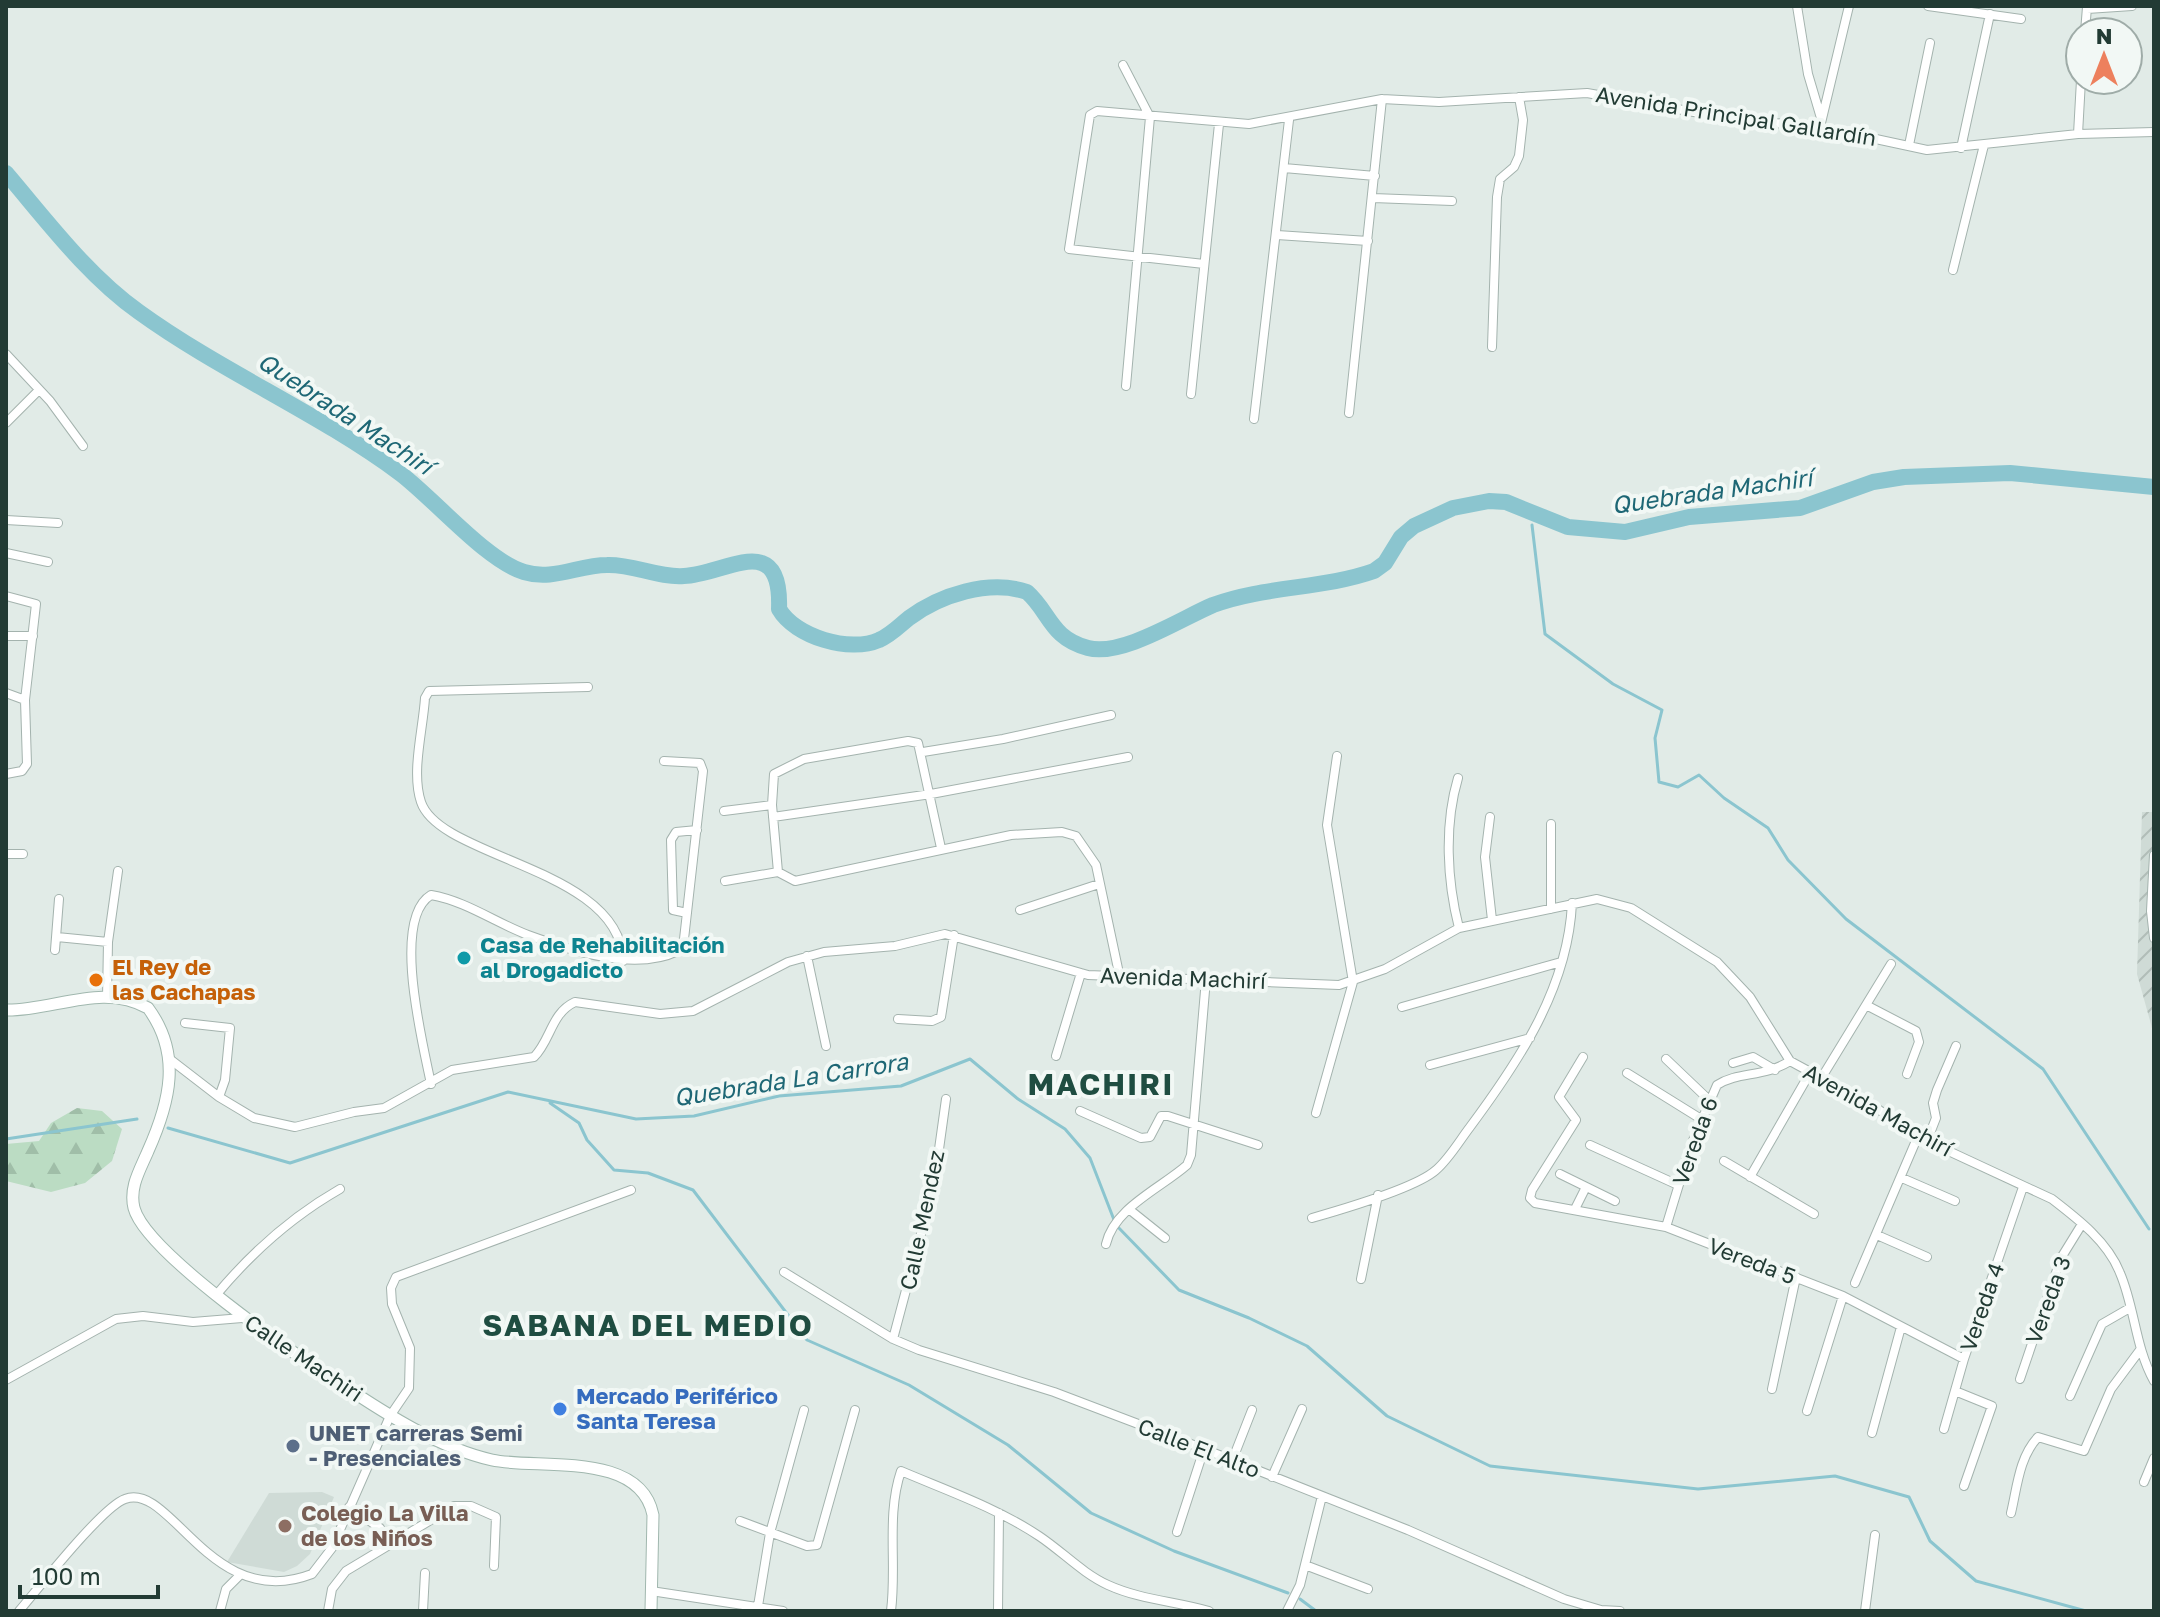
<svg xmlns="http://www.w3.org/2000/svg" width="2160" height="1617" font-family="'Golos Text',sans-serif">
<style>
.built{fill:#cfdbd6}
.industrial{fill:url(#industrial-furrows)}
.forest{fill:url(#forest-firs)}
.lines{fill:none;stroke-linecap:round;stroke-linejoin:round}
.stream{stroke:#8bc5cf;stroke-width:3}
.river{stroke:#8bc5cf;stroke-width:16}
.street-casing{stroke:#a4b3ae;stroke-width:10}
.secondary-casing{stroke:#a0b7ae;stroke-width:13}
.street{stroke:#fff;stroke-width:8}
.secondary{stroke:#fff;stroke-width:11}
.culture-dot{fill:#0f9aa8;stroke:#f2f8f5;stroke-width:3}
.food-dot{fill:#e8710a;stroke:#f2f8f5;stroke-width:3}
.shop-dot{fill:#3f7fe0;stroke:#f2f8f5;stroke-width:3}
.service-dot{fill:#5c6f8a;stroke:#f2f8f5;stroke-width:3}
.education-dot{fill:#8d6e63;stroke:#f2f8f5;stroke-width:3}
.labels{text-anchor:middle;stroke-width:8;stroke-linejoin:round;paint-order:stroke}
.street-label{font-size:22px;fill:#223b34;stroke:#f2f8f5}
.culture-label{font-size:22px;font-weight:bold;fill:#0d838f;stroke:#f2f8f5;text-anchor:start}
.food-label{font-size:22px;font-weight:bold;fill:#c56008;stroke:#f2f8f5;text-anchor:start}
.shop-label{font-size:22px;font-weight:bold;fill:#366cbe;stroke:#f2f8f5;text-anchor:start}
.service-label{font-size:22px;font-weight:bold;fill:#4e5e75;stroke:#f2f8f5;text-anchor:start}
.education-label{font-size:22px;font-weight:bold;fill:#785e54;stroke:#f2f8f5;text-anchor:start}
.water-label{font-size:24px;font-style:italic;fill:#1e6775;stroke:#f2f8f5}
.district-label{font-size:30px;font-weight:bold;letter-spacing:2px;fill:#1f4d41;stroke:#f2f8f5}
</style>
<defs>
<pattern id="industrial-furrows" width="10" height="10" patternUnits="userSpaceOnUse" patternTransform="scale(2)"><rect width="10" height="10" fill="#cfdbd6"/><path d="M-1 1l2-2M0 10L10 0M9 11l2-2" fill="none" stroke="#b1bdb8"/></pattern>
<pattern id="forest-firs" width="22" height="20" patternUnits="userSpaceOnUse" patternTransform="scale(2)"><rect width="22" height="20" fill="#bbdcc3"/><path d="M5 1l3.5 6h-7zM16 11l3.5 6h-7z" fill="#a0bea8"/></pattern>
</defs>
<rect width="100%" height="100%" fill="#e1ebe7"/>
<path class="built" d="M322 1492 334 1497 310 1554 297 1566 284 1572 227 1562 269 1493Z"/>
<path class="industrial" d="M2142 812H2154V1035L2137 974Z"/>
<path class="forest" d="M77 1108 102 1111 122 1129 112 1161 85 1183 51 1192 6 1181V1144L39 1141 51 1123Z"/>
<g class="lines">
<path class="stream" d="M1532 525 1545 634 1613 684 1662 710 1655 738 1659 782 1678 787 1699 775 1724 798 1768 828 1788 860 1846 919 2043 1069 2149 1229
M550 1103 579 1123 587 1140 614 1170 648 1173 693 1190 807 1340 909 1385 1008 1445 1091 1513 1174 1551 1288 1593
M168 1128 290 1163 508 1092 636 1119 694 1116 779 1096 901 1086 970 1059 1018 1099 1065 1129 1090 1158 1116 1225 1179 1290 1249 1318 1307 1346 1387 1416 1490 1466 1698 1489 1835 1476 1909 1497 1930 1541 1976 1581 2086 1611
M6 1139 137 1119
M1300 1599 1316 1611"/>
<path class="river" d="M6 173C47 221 87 275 139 312 222 372 319 413 401 474 435 500 487 561 524 572 553 581 578 565 607 565 633 564 658 578 684 576 726 574 782 529 779 609 795 637 850 653 879 640 891 635 899 626 909 618 940 595 989 579 1027 592 1050 612 1050 638 1088 648 1122 657 1182 618 1213 605 1264 586 1323 589 1374 571L1385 563 1401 537 1414 526 1453 508 1489 501 1506 502 1568 527 1625 532 1689 517 1800 508 1873 482 1904 477 2010 473 2154 487"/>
<g class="street-casing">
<path id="street" d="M1797 6 1808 74 1821 118
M1928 6 2021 19
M2087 9 2132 6
M2085 32 2087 7
M1123 65 1150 117 1126 386
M1820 127 1849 6
M2078 134 2081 80
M1909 145 1930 43
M1961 148 1990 14
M1284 168 1375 176
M1373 198 1452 201
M1277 235 1368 241
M1204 264 1069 249 1090 115 1097 111 1249 124 1382 99 1439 102 1587 93 1739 120 1820 127 1927 150 2078 134 2154 132
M1953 270 1984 145
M1492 347 1497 197 1500 179 1514 167 1519 156 1523 120 1519 97
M6 354 50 401 83 446
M1191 394 1219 124
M1349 413 1382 99
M1254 419 1289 120
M6 423 39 390
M6 520 58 523
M6 553 48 562
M6 596 36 604 25 700 27 764 22 771 6 774
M6 636H33
M588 687 429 691 425 698C423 730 411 772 421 802 440 859 621 868 623 961
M6 693 25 700
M923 752 1003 739 1111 715
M1458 778C1444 825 1447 881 1459 928
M724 811 772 805
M773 817 931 794 1128 757
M1490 817 1485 857 1492 920
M1551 824V909
M941 848 918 743 908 741 804 759 774 774 772 805 778 872 795 881 1011 835 1062 832 1076 836 1096 865 1120 978
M6 854H23
M2154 855 2151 911 2154 938
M725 881 778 872
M1020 910 1099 884
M687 913 673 910 671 840 676 832 697 830
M57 937 108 942
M55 950 59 899
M807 956 826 1046
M107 998 108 942 118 871
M1866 1005 1916 1031 1919 1042 1907 1074
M1402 1007 1561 962
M898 1019 932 1021 941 1017 954 935
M185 1023 230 1028 225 1080 219 1097
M1056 1056 1081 973
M1583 1057 1559 1097 1576 1120 1532 1190 1530 1198 1535 1203 1666 1227 1843 1296 1964 1359
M1666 1059 1708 1099
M171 1060 219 1097 254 1118 295 1127 354 1112 384 1108 452 1070 534 1057C551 1040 551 1013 575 1002L660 1014 693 1011 788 962 824 952 895 946 945 934 1088 975 1339 985 1385 969 1459 928 1597 899 1631 908 1717 962 1750 997 1790 1061 1873 1106 1927 1141 2052 1199C2078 1219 2108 1242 2120 1273 2135 1308 2135 1347 2154 1381
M1733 1063 1753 1057 1775 1070
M1430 1065 1530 1038
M1627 1073 1701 1119
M1822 1077 1891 964
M431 1084C423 1044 391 919 431 895 466 901 496 923 528 935 572 951 635 972 678 951L684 939 703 771 700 763 664 761
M1080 1111 1141 1138 1150 1137 1161 1116H1168L1258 1145
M1316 1113 1353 982 1327 825 1337 756
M1927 1141 1936 1118 1933 1103 1937 1090 1956 1046
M1590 1145 1678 1185
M1724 1161 1814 1214
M1560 1174 1615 1201
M1750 1177 1811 1071
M1902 1178 1955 1201
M1575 1209 1586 1187
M1130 1210 1165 1238
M1312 1218C1340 1210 1416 1188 1436 1170 1449 1159 1460 1140 1470 1127 1519 1061 1568 988 1572 903
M1666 1227 1691 1145 1717 1085C1739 1071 1763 1078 1790 1061
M1877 1235 1927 1257
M1106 1244C1114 1208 1161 1188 1187 1165L1191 1155 1206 979
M784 1272 893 1339 919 1350 1054 1392 1204 1449 1408 1530 1564 1599 1601 1610 1620 1611
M1361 1279 1378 1195
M1855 1283 1918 1136
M217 1294C253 1251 291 1217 340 1189
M893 1339 934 1185 946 1099
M2020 1379 2061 1258 2082 1224
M6 1380 116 1319 143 1316 193 1322 242 1318
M1772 1389 1796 1277
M1955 1391 1992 1406 1964 1486
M2070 1396 2102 1324 2128 1309
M1807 1411 1843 1296
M1944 1429 1964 1359 2023 1187
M1872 1433 1901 1327
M1232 1461 1252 1410
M1272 1477 1302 1409
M2144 1482 2154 1458
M349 1507 380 1528
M2011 1513C2017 1488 2019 1457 2038 1437L2084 1451 2111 1389 2140 1350
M740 1521 807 1546 817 1545 855 1410
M1177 1532 1204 1449
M1305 1565 1368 1589
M651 1591 783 1611
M758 1606 770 1533 804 1410
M19 1611C38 1589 102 1507 125 1499 171 1481 211 1613 312 1574L332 1548 390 1416 409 1388 410 1348 392 1304 391 1288 396 1277 631 1190
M220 1611 226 1589 239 1576
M328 1611 332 1589 346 1571 454 1506H471L496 1517 494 1566
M423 1611 425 1573
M891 1611C897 1565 886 1515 901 1471 948 1491 997 1508 1039 1536 1063 1552 1082 1573 1108 1585 1141 1600 1175 1601 1209 1611
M998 1611 999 1513
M1287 1611 1300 1585 1322 1496
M1865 1611 1875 1535"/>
</g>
<g class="secondary-casing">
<path id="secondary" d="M6 1010C53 1011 103 982 148 1008 182 1054 170 1102 148 1151 140 1170 129 1187 134 1208 146 1253 298 1357 341 1384 386 1414 439 1448 492 1460 538 1470 640 1450 653 1515L651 1611"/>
</g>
<use href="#street" class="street"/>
<use href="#secondary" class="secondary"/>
</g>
<circle class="culture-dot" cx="464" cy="958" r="8"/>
<circle class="food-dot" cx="96" cy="980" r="8"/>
<circle class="shop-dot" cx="560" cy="1409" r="8"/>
<circle class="service-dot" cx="293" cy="1446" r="8"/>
<circle class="education-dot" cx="285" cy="1526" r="8"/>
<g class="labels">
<g class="street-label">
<text transform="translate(1736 116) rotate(9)" y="8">Avenida Principal Gallardín</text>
<text transform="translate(1183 978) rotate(2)" y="8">Avenida Machirí</text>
<text transform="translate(1878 1110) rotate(29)" y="8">Avenida Machirí</text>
<text transform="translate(1695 1141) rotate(-70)" y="8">Vereda 6</text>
<text transform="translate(922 1220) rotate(-78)" y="8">Calle Mendez</text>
<text transform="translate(1752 1261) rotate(21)" y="8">Vereda 5</text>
<text transform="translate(2048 1300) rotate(-70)" y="8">Vereda 3</text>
<text transform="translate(1982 1307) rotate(-71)" y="8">Vereda 4</text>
<text transform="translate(304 1358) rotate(34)" y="8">Calle Machiri</text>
<text transform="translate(1199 1448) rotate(21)" y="8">Calle El Alto</text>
</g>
<g class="culture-label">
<text x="480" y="953">Casa de Rehabilitación<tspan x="480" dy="25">al Drogadicto</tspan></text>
</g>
<g class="food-label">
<text x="112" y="975">El Rey de<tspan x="112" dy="25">las Cachapas</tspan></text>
</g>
<g class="shop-label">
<text x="576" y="1404">Mercado Periférico<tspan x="576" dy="25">Santa Teresa</tspan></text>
</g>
<g class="service-label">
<text x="309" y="1441">UNET carreras Semi<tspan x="309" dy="25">- Presenciales</tspan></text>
</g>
<g class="education-label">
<text x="301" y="1521">Colegio La Villa<tspan x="301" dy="25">de los Niños</tspan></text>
</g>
<g class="water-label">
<text transform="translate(345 414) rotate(33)" y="8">Quebrada Machirí</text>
<text transform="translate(1712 492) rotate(-8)" y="8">Quebrada Machirí</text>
<text transform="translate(791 1080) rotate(-9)" y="8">Quebrada La Carrora</text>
</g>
<g class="district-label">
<text x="1101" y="1095">MACHIRI</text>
<text x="648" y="1336">SABANA DEL MEDIO</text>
</g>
</g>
<rect width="2160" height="1617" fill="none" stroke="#223b34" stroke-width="16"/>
<g transform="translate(2104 56)"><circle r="38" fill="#f2f8f5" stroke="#9faca8" stroke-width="2"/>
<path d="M0-6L14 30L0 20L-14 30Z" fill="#ed805d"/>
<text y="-12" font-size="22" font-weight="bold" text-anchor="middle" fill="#223b34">N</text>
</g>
<path d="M20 1585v12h138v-12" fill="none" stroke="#223b34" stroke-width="4"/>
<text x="32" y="1585" font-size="24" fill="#223b34" stroke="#f2f8f5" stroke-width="6" paint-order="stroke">100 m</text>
</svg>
